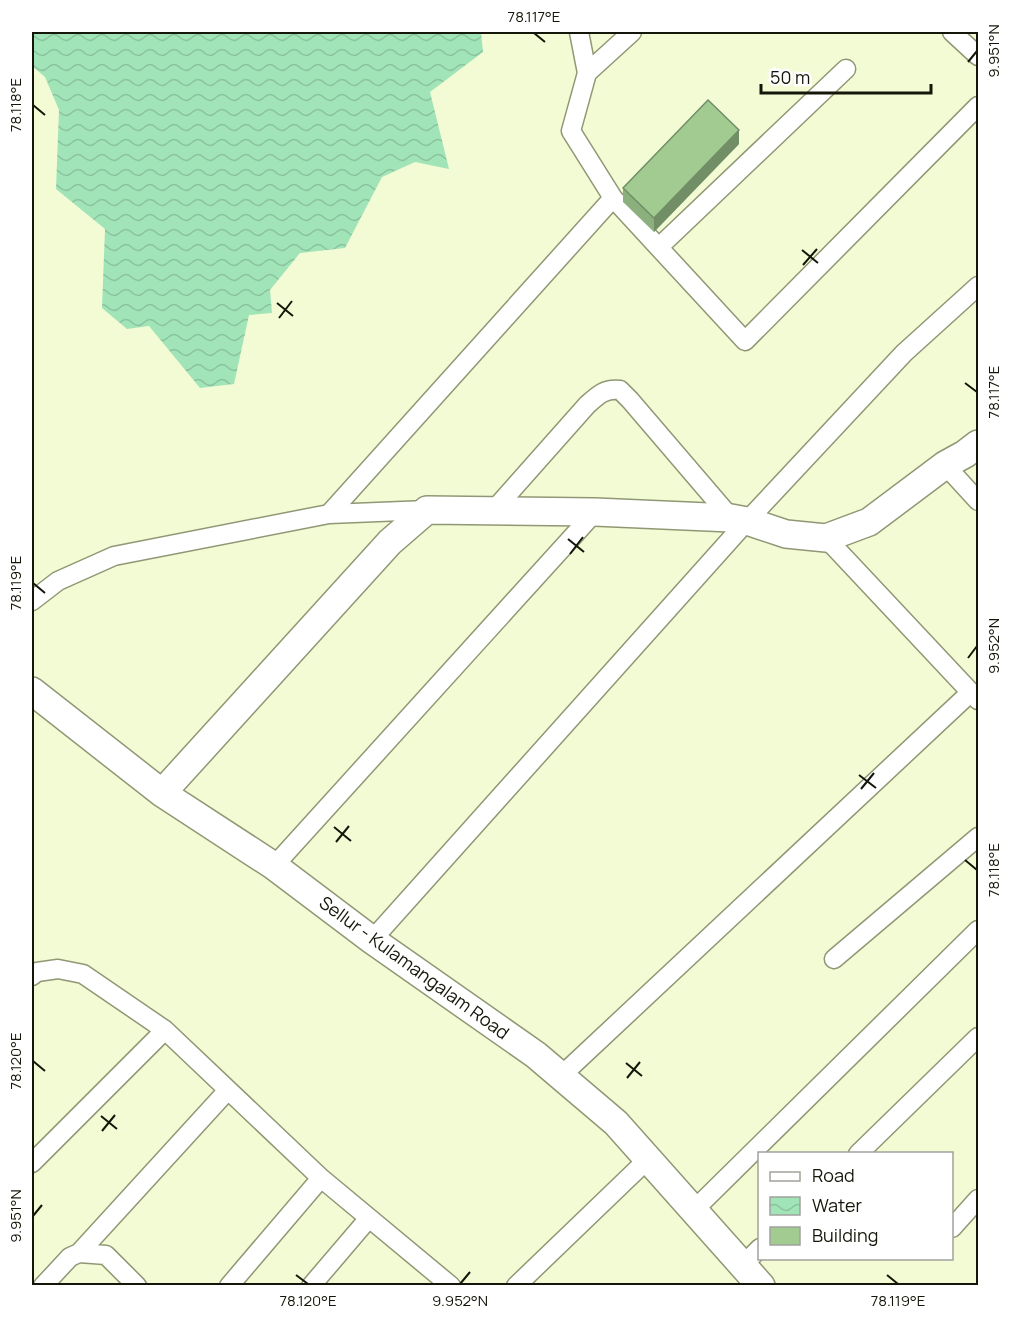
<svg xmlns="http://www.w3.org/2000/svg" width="1010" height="1317" font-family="Manrope,sans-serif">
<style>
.water{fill:url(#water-waves)}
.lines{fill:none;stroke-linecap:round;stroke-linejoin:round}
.street-casing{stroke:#909774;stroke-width:21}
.secondary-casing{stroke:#909774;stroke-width:30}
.street{stroke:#fff;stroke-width:18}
.secondary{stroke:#fff;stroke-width:27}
.wall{fill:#8baf7d}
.shaded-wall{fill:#718e66}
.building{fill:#a2cb91;stroke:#718e66;stroke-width:1.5}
.ticks{fill:none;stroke:#141609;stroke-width:2}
.labels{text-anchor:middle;stroke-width:6;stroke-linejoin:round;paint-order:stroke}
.street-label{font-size:18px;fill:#141609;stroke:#fff}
.neatline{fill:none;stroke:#141609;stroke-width:2}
.ticks-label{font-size:15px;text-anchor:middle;fill:#141609}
</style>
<defs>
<pattern id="water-waves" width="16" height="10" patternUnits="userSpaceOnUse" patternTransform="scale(1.5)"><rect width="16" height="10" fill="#a1e4b8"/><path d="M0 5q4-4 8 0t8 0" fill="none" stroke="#8ac39d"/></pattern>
</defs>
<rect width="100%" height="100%" fill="#f3fbd5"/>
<path class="water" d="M32 32H481L483 52 430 92 449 169 415 162 382 177 345 248 300 253 270 290 272 313 249 315 234 384 200 388 149 326 127 329 102 308 105 229 56 189 59 110 45 77 32 66Z"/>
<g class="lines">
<g class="street-casing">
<path id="street" d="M579 32 587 73
M952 32 978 56
M613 198 745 341 978 106
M659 247 846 69
M945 465 978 501
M427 510 329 514 613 198 571 131 587 73 632 32
M493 511 587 405C598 395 605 388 620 390L630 400 731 518
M826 538 978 700
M32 601 58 581 114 556 329 514
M274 866 595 512
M372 940 747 521 904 353 978 286
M834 959 978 837
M32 976 37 972 58 969 83 974 165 1030
M561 1076 971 692
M858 1154 978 1037
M32 1163 165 1030 321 1178
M694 1210 978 930
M952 1228 978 1199
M79 1253 228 1090
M743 1265 760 1248
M43 1286 70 1257 79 1253 106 1255 137 1286
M229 1286 321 1178 451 1286
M311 1286 369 1218
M516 1286 648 1159"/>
</g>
<g class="secondary-casing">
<path id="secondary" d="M32 691 162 793 274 866 372 940 536 1055 616 1123 761 1286
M162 793 390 542 427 510 595 512 731 518 747 521 786 534 826 538 869 522 945 465 965 454 978 444"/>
</g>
<use href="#street" class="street"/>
<use href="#secondary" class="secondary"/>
</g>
<path class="wall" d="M739 144 654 232 623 202V188Z"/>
<path class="shaded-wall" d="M739 130V144L654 232V218Z"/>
<path class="building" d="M708 100 739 130 654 218 623 188Z"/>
<path class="ticks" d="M534 33 545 42M968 62 977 51M33 105 45 115M802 250 818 263M803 265 817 249M277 303 293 316M279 318 292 301M965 383 977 392M568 539 584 552M570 554 583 537M33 583 45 593M968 658 977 646M859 775 876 788M861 789 874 773M334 827 351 841M336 842 349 826M965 860 977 870M33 1061 45 1071M626 1063 642 1076M627 1078 640 1062M101 1116 117 1129M102 1131 115 1115M33 1216 42 1205M296 1275 308 1284M887 1275 898 1284M460 1284 470 1272"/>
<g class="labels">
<g class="street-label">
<text transform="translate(414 968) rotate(36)" y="6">Sellur - Kulamangalam Road</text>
</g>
</g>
<rect width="1010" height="1317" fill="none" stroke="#ffffff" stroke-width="66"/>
<rect x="758" y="1152" width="195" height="108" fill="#ffffff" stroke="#a1a29d" stroke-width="1.5"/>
<rect x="770" y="1172" width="30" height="9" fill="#ffffff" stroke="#a1a29d" stroke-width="1.5"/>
<text x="812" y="1182" font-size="18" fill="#141609">Road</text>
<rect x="770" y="1197" width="30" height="18" fill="url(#water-waves)" stroke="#a1a29d" stroke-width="1.5"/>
<text x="812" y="1212" font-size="18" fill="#141609">Water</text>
<rect x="770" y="1227" width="30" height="18" fill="#a2cb91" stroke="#a1a29d" stroke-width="1.5"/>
<text x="812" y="1242" font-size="18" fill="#141609">Building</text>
<path d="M761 84v9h170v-9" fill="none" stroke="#141609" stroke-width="3"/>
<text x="770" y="84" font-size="18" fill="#141609" stroke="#ffffff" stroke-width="4.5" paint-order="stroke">50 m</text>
<rect x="33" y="33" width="944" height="1251" class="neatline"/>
<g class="ticks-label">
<text x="534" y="22">78.117°E</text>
<text transform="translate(994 51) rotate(-90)" y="5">9.951°N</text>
<text transform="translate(16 105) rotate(-90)" y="5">78.118°E</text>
<text transform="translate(994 392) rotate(-90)" y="5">78.117°E</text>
<text transform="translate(16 583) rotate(-90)" y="5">78.119°E</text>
<text transform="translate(994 646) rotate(-90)" y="5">9.952°N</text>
<text transform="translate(994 870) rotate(-90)" y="5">78.118°E</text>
<text transform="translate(16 1061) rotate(-90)" y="5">78.120°E</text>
<text transform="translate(16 1216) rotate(-90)" y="5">9.951°N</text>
<text x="308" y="1306">78.120°E</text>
<text x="460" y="1306">9.952°N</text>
<text x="898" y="1306">78.119°E</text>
</g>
</svg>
